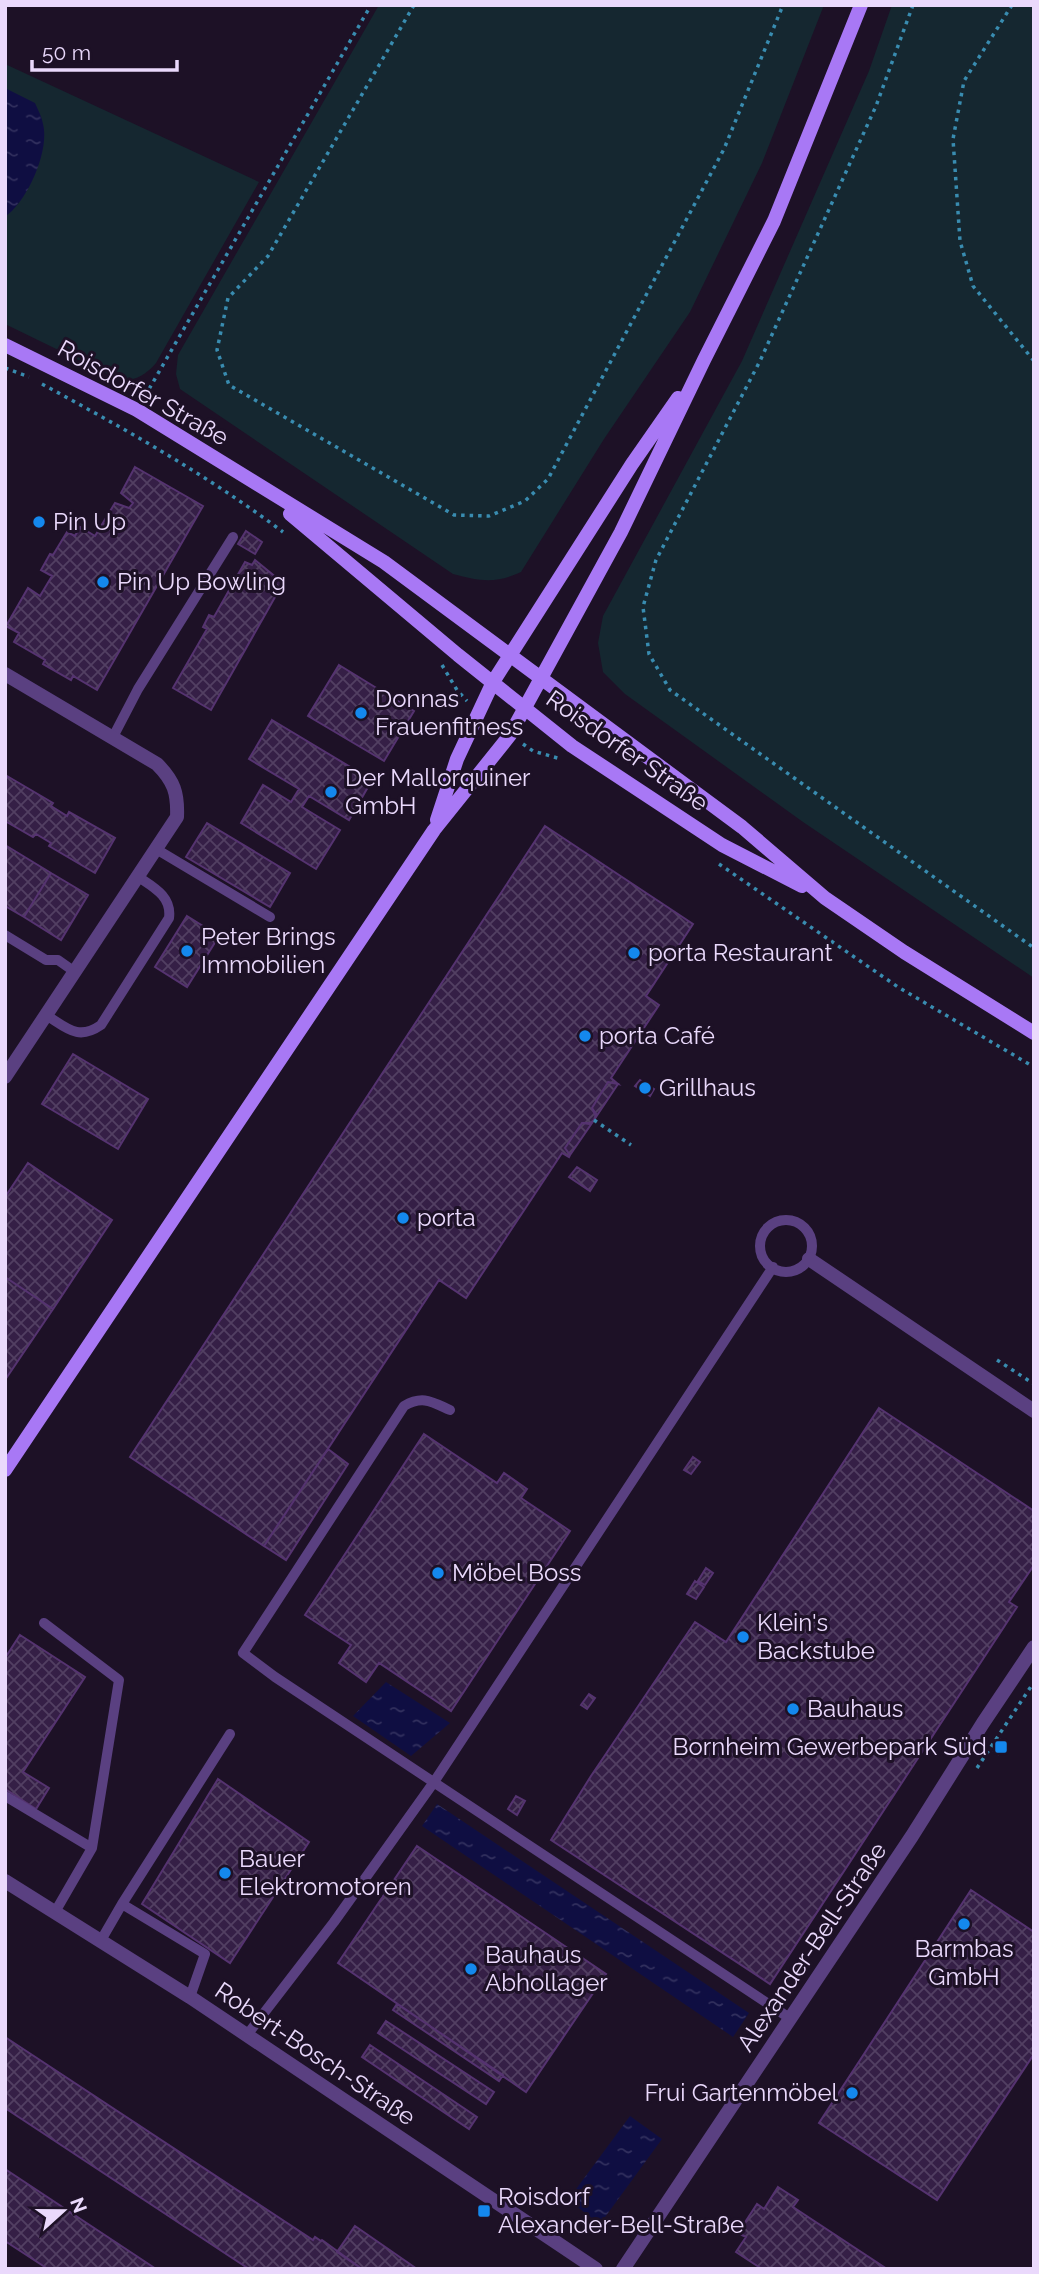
<svg xmlns="http://www.w3.org/2000/svg" width="1039" height="2274" font-family="Raleway,sans-serif">
<style>
.green{fill:#152730}
.water{fill:url(#water-ripples)}
.building{fill:url(#building-cross-hatch);stroke:#553370;stroke-width:2}
.lines{fill:none;stroke-linecap:round;stroke-linejoin:round}
.path{stroke:#398cb0;stroke-width:3.5;stroke-dasharray:3.5 5;stroke-linecap:butt}
.service{stroke:#5a4081;stroke-width:10}
.minor{stroke:#5a4081;stroke-width:14}
.secondary{stroke:#a878f5;stroke-width:14}
.poi-dot{fill:#1488ed;stroke:#1d1126;stroke-width:2.5}
.labels{text-anchor:middle;stroke-width:6;stroke-linejoin:round;paint-order:stroke}
.street-label{font-size:24px;fill:#ead9fc;stroke:#1d1126}
.poi-label{font-size:24px;fill:#ead9fc;stroke:#1d1126;text-anchor:start}
</style>
<defs>
<pattern id="water-ripples" width="26" height="14" patternUnits="userSpaceOnUse" patternTransform="scale(1.75)"><rect width="26" height="14" fill="#0f0e42"/><path d="M2 4q2-2 4 0t4 0M15 11q2-2 4 0t4 0" fill="none" stroke="#32305e"/></pattern>
<pattern id="building-cross-hatch" width="8" height="8" patternUnits="userSpaceOnUse" patternTransform="scale(1.75)"><rect width="8" height="8" fill="#351f46"/><path d="M0 0l8 8M0 8l8-8" fill="none" stroke="#523f62"/></pattern>
</defs>
<rect width="100%" height="100%" fill="#1d1126"/>
<path class="green" d="M379 5H824L762 163 690 312 604 439 521 572C495 584 480 581 453 574L180 389 176 374 178 355Z
M892 5H1034V978L803 822 625 694 603 672 598 643 603 616 742 361 869 71Z
M5 64 259 182 156 363C146 375 135 381 120 380L5 324Z"/>
<path class="water" d="M5 88 35 103C38 110 42 117 43 124 50 151 27 202 5 217Z
M386 1682 450 1723 411 1756 353 1716Z
M437 1804 749 2013 733 2037 422 1826Z
M630 2116 662 2139 600 2224 568 2200Z"/>
<path class="building" d="M135 467 203 506 97 690 73 676 71 680 43 664 45 660 14 642 19 633 6 626 28 588 40 596 52 576 41 570 50 554 53 555 67 532 75 536 80 527 95 536 115 503 129 508 133 503 121 493Z
M246 531 262 542 255 554 238 544Z
M255 560 283 583 211 710 173 688 207 629 203 627 209 615 214 617 245 562 252 565Z
M339 665 414 711 384 761 308 716Z
M272 720 372 780 349 820 309 796 302 807 340 830 316 869 241 823 263 785 291 802 299 789 249 759Z
M7 776 53 803 51 806 67 816 69 812 115 838 95 873 49 846 51 843 36 834 33 837 5 821V780Z
M207 823 290 873 270 907 186 857Z
M545 826 693 924 646 996 659 1005 611 1078 618 1084 608 1082 592 1108 596 1114 594 1120 589 1124 582 1123 565 1148 570 1155 569 1157 562 1153 466 1298 439 1280 264 1546 130 1457Z
M5 845 51 873 24 917 5 906Z
M51 873 88 895 61 940 24 917Z
M187 916 219 936 187 987 155 967Z
M73 1054 148 1099 118 1149 42 1104Z
M640 1080 654 1089 650 1096 635 1086Z
M608 1082 618 1084 596 1117 592 1108Z
M582 1123H592L570 1155 565 1148Z
M28 1163 112 1220 53 1309 5 1277V1197Z
M577 1167 597 1180 590 1191 569 1177Z
M5 1277 53 1309 5 1380Z
M879 1408 1034 1511V1565L1009 1602 1017 1607 770 1984 551 1840 591 1776 695 1622 726 1642Z
M424 1434 497 1483 504 1473 527 1489 521 1498 570 1531 451 1711 379 1663 366 1682 339 1663 351 1645 305 1615Z
M328 1449 348 1464 286 1560 264 1546Z
M693 1457 700 1462 691 1474 684 1470Z
M706 1568 713 1573 705 1585 698 1581Z
M695 1581 704 1587 696 1599 687 1594Z
M20 1635 85 1677 23 1772 49 1788 36 1809 5 1789V1658Z
M589 1694 595 1698 587 1709 581 1705Z
M1001 1740 1005 1743 998 1754 994 1751Z
M218 1779 309 1842 230 1963 142 1904Z
M516 1796 525 1801 517 1815 508 1809Z
M417 1846 606 1974 526 2092 338 1963Z
M971 1890 1034 1932V2054L937 2200 819 2123Z
M397 2004 503 2075 499 2081 393 2010Z
M386 2021 494 2092 486 2104 378 2033Z
M5 2037 313 2240 315 2237 321 2241 322 2240 362 2269H249L5 2108Z
M370 2045 477 2117 469 2129 362 2057Z
M5 2169 156 2269H48L5 2241Z
M778 2187 798 2200 793 2207 887 2269H762L736 2252 746 2237 738 2233 757 2204 764 2209Z
M355 2226 417 2269H362L337 2252Z"/>
<g class="lines">
<path class="path" d="M414 5 268 256 228 298 217 350 229 385 454 515 489 516 525 501 548 479 724 149 783 5
M913 5 876 106 760 361 656 560 643 607 649 654 670 690 1034 948
M1012 5 964 81 953 139 960 241 973 286 1034 361
M5 368 29 377
M42 384C125 429 207 475 283 532
M145 396 371 5
M442 665 457 690 467 701
M523 744 533 751 561 759
M719 864 898 987 1034 1067
M594 1120 631 1145
M997 1360 1034 1384
M977 1768 1034 1682"/>
<path class="service" d="M113 737 138 689 233 537
M156 849 270 917
M5 935 46 960H58L75 972
M46 1015C67 1028 78 1041 101 1025L169 918C172 896 153 887 137 876
M760 1246a26 26 0 1 1 52 0a26 26 0 1 1-52 0Z
M450 1410C432 1402 423 1395 404 1406L243 1653 275 1677 791 2019
M44 1623 119 1680 92 1848
M5 1796 92 1848 55 1912
M122 1904 230 1734
M100 1942 122 1904 205 1954 190 1997
M247 2035 334 1922 434 1782 773 1267"/>
<path class="minor" d="M5 674 157 764C174 781 178 793 177 817L5 1077
M809 1259 1034 1411
M5 1881 190 1997 596 2269
M623 2269 912 1836 983 1723 1034 1647"/>
<path class="secondary" d="M5 345 137 410 384 562 742 827 825 898 904 952 1034 1033
M290 514 458 655 572 746 722 845 802 886
M437 820 457 759 493 682 632 464 678 398
M5 1470 434 830 510 735 621 532 704 360 774 221 861 5"/>
</g>
<g class="poi-dot">
<circle cx="39" cy="522" r="7"/>
<circle cx="103" cy="582" r="7"/>
<circle cx="361" cy="713" r="7"/>
<circle cx="331" cy="792" r="7"/>
<circle cx="187" cy="951" r="7"/>
<circle cx="634" cy="953" r="7"/>
<circle cx="585" cy="1036" r="7"/>
<circle cx="645" cy="1088" r="7"/>
<circle cx="403" cy="1218" r="7"/>
<circle cx="438" cy="1573" r="7"/>
<circle cx="743" cy="1637" r="7"/>
<circle cx="793" cy="1709" r="7"/>
<rect x="994" y="1740" width="14" height="14" rx="3.5"/>
<circle cx="225" cy="1873" r="7"/>
<circle cx="964" cy="1924" r="7"/>
<circle cx="471" cy="1969" r="7"/>
<circle cx="852" cy="2093" r="7"/>
<rect x="477" y="2204" width="14" height="14" rx="3.5"/>
</g>
<g class="labels">
<g class="street-label">
<text transform="translate(143 393) rotate(29)" y="8">Roisdorfer Straße</text>
<text transform="translate(627 751) rotate(35)" y="8">Roisdorfer Straße</text>
<text transform="translate(812 1947) rotate(-56)" y="8">Alexander-Bell-Straße</text>
<text transform="translate(315 2054) rotate(34)" y="8">Robert-Bosch-Straße</text>
</g>
<g class="poi-label">
<text x="53" y="530">Pin Up</text>
<text x="117" y="590">Pin Up Bowling</text>
<text x="375" y="707">Donnas<tspan x="375" dy="28">Frauenfitness</tspan></text>
<text x="345" y="786">Der Mallorquiner<tspan x="345" dy="28">GmbH</tspan></text>
<text x="201" y="945">Peter Brings<tspan x="201" dy="28">Immobilien</tspan></text>
<text x="648" y="961">porta Restaurant</text>
<text x="599" y="1044">porta Café</text>
<text x="659" y="1096">Grillhaus</text>
<text x="417" y="1226">porta</text>
<text x="452" y="1581">Möbel Boss</text>
<text x="757" y="1631">Klein's<tspan x="757" dy="28">Backstube</tspan></text>
<text x="807" y="1717">Bauhaus</text>
<text x="987" y="1755" text-anchor="end">Bornheim Gewerbepark Süd</text>
<text x="239" y="1867">Bauer<tspan x="239" dy="28">Elektromotoren</tspan></text>
<text x="964" y="1957" text-anchor="middle">Barmbas<tspan x="964" dy="28">GmbH</tspan></text>
<text x="485" y="1963">Bauhaus<tspan x="485" dy="28">Abhollager</tspan></text>
<text x="838" y="2101" text-anchor="end">Frui Gartenmöbel</text>
<text x="498" y="2205">Roisdorf<tspan x="498" dy="28">Alexander-Bell-Straße</tspan></text>
</g>
</g>
<rect width="1039" height="2274" fill="none" stroke="#ead9fc" stroke-width="14"/>
<g transform="translate(63 2211) rotate(69)" stroke="#1d1126" stroke-width="5" paint-order="stroke">
<path d="M0-5L12 26L0 18L-12 26Z" fill="#ead9fc"/>
<text y="-10" font-size="19" font-weight="bold" text-anchor="middle" fill="#ead9fc">N</text>
</g>
<path d="M32 60v10h145v-10" fill="none" stroke="#ead9fc" stroke-width="3.5"/>
<text x="42" y="60" font-size="21" fill="#ead9fc" stroke="#1d1126" stroke-width="5" paint-order="stroke">50 m</text>
</svg>
